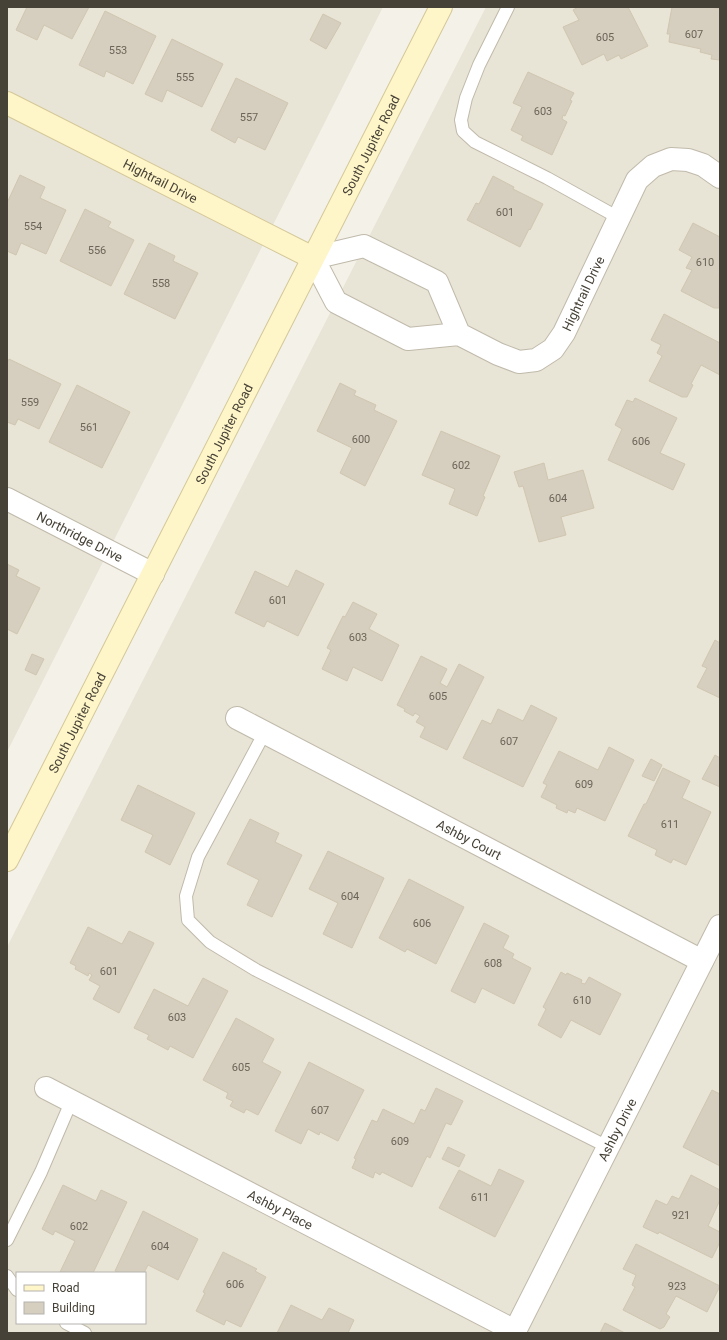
<svg xmlns="http://www.w3.org/2000/svg" width="727" height="1340" font-family="Roboto,sans-serif">
<style>
.residential{fill:#e8e4d6;fill-rule:evenodd}
.building{fill:#d6cebe;stroke:#d0c6b1}
.lines{fill:none;stroke-linecap:round;stroke-linejoin:round}
.lane-casing{stroke:#c0baab;stroke-width:14}
.street-casing{stroke:#c0baab;stroke-width:24}
.secondary-casing{stroke:#d4c898;stroke-width:24}
.lane{stroke:#fff;stroke-width:12}
.street{stroke:#fff;stroke-width:22}
.secondary{stroke:#fef5c8;stroke-width:22}
.labels{text-anchor:middle;stroke-width:3;stroke-linejoin:round;paint-order:stroke}
.number-label{font-size:11px;fill:#6b6559}
.street-label{font-size:13px;fill:#474237;stroke:#fff}
</style>
<rect width="100%" height="100%" fill="#f4f1e8"/>
<path class="residential" d="M7 7H383L7 752Z
M486 7H720V1333H7V947ZM17 1273H145V1323H17Z"/>
<path class="building" d="M27 7H89L72 39 44 25 37 40 16 30Z
M578 7H628L648 46 621 59 619 55 607 61 604 54 582 65 563 27 579 20 573 10Z
M672 7H711L720 9V60L711 59 712 55 700 52 701 49 669 42 670 34H667Z
M105 11 156 36 133 84 106 71 104 77 79 65Z
M323 14 341 23 326 49 310 40Z
M172 39 223 64 202 107 167 90 162 102 145 94Z
M528 72 574 93 570 100 572 101 565 116 563 115 562 119 567 122 552 155 521 140 523 136 511 130 522 107 513 103Z
M236 78 288 103 265 150 238 137 235 143 211 130Z
M20 175 45 187 40 198 66 210 46 254 21 243 16 255 7 251V203Z
M493 176 514 187 513 189 543 204 530 230 529 229 520 247 467 220 476 203 479 204Z
M85 209 111 222 108 227 134 240 111 286 60 261Z
M693 223 720 237 719 308H714L681 291 692 270 686 268 692 257 679 250Z
M149 243 175 256 173 261 198 273 175 319 124 294Z
M664 314 720 343V375L701 365 691 384 693 385 687 397H682L649 381 662 356 657 353 661 345 651 340Z
M9 359 61 384 39 429 18 419 15 425 7 422V363Z
M340 383 356 391 354 395 376 405 374 410 397 421 365 486 340 473 352 448 317 431Z
M77 385 130 412 102 468 49 442Z
M635 398 677 418 660 453 685 464 673 490 608 460 622 429 615 425 627 400 633 402Z
M441 431 500 456 483 496 485 497 477 516 449 504 455 489 422 475Z
M544 463 548 480 583 470 594 508 561 517 566 535 539 542 523 486 519 487 514 472Z
M7 564 19 570 16 576 40 588 17 634 7 629Z
M296 570 324 584 298 636 267 621 264 627 235 613 255 571 288 587Z
M353 602 377 614 369 629 399 645 382 681 353 667 347 681 322 669 331 650 327 648 343 616 345 617Z
M715 640 720 643V698L697 687 707 668 702 666Z
M32 654 44 659 36 675 25 670Z
M421 656 447 669 440 683 447 687 459 664 484 677 447 750 420 737 425 727 416 722 420 716 415 713 413 716 404 711 405 709 397 705Z
M531 705 557 718 523 787 463 758 482 720 491 724 498 709 523 721Z
M609 747 634 760 605 821 577 808 575 813 568 810 567 813 556 808 557 805 541 797 547 785 543 783 559 751 598 770Z
M715 755 720 758V787L702 779Z
M651 759 662 765 654 781 642 776Z
M663 768 690 781 682 798 711 812 686 865 673 859 671 863 655 855 657 850 628 836 644 804H646Z
M138 785 195 813 170 865 145 852 153 835 121 820Z
M250 819 279 833 275 842 302 855 272 917 247 905 259 880 227 864Z
M328 851 384 878 352 948 323 934 338 903 309 889Z
M409 879 464 907 436 964 407 949 405 952 379 938Z
M484 923 509 936 503 948 514 954 512 958 531 968 514 1004 482 988 475 1003 451 991Z
M88 927 122 944 129 931 154 943 119 1013 93 999 100 986 89 980 92 975 89 973 88 976 75 969 76 966 70 963Z
M561 972 566 975 567 973 582 980 581 983 585 984 589 977 621 994 600 1035 571 1020 561 1038 538 1025 546 1009 543 1007Z
M203 978 228 991 193 1058 170 1046 168 1050 147 1039 149 1035 134 1028 154 989 188 1006Z
M236 1018 274 1039 262 1062 281 1072 258 1115 246 1109 244 1113 230 1106 233 1101 226 1098 228 1093 203 1080Z
M309 1062 364 1090 338 1141 320 1132 319 1135 308 1129 301 1144 275 1131Z
M436 1088 463 1101 451 1125 446 1123 430 1158 427 1156 412 1187 382 1172 380 1175 375 1172 373 1178 352 1168 356 1159 354 1158 372 1120 377 1122 383 1109 414 1124 421 1109 425 1111Z
M712 1090 720 1094V1166L683 1147Z
M448 1147 465 1155 459 1167 442 1159Z
M499 1169 524 1181 495 1237 439 1208 459 1170 491 1186Z
M691 1175 720 1190V1200L708 1226 720 1232V1242L712 1258 659 1232 658 1234 643 1227 656 1200 667 1205 672 1196 679 1199Z
M63 1185 96 1201 101 1190 127 1202 93 1273 60 1272 75 1241 55 1231 53 1235 42 1229Z
M143 1211 198 1239 178 1280 148 1265 144 1273H119L115 1271Z
M636 1244 720 1286 707 1312 676 1296 666 1314 670 1317 668 1320 664 1327 660 1329 623 1310 635 1287 632 1285 636 1275 623 1269Z
M223 1252 257 1269 255 1271 266 1277 241 1327 226 1320 224 1325 196 1311 205 1293 203 1292Z
M291 1305 322 1320 329 1308 354 1320 348 1333H277Z
M605 1323 625 1333H600Z"/>
<g class="lines">
<g class="lane-casing">
<path id="lane" d="M508 7 479 65 466 98 461 120 463 131 475 142 547 178 619 218
M265 732 198 857 186 896 188 920 210 942 256 970 608 1147
M7 1240 41 1172 71 1102
M7 1276 17 1290
M66 1323 85 1333"/>
</g>
<g class="street-casing">
<g id="street">
<path id="s1" d="M459 334 437 282 364 246 313 258 336 302 408 339 459 334 498 354 519 362 536 360 553 349 564 333 637 180 653 166 671 159 688 160 703 165 720 177"/>
<path id="s2" d="M7 499 153 574"/>
<path id="s3" d="M237 718 702 961"/>
<path id="s4" d="M46 1088 515 1331"/>
<path id="s5" d="M514 1333 720 926"/>
</g>
</g>
<g class="secondary-casing">
<g id="secondary">
<path id="s6" d="M7 103 313 258"/>
<path id="s7" d="M7 860 441 7"/>
</g>
</g>
<use href="#lane" class="lane"/>
<use href="#street" class="street"/>
<use href="#secondary" class="secondary"/>
</g>
<g class="labels">
<g class="number-label">
<text x="694" y="38">607</text>
<text x="605" y="41">605</text>
<text x="118" y="54">553</text>
<text x="185" y="81">555</text>
<text x="543" y="115">603</text>
<text x="249" y="121">557</text>
<text x="505" y="216">601</text>
<text x="33" y="230">554</text>
<text x="97" y="254">556</text>
<text x="705" y="266">610</text>
<text x="161" y="287">558</text>
<text x="30" y="406">559</text>
<text x="89" y="431">561</text>
<text x="361" y="443">600</text>
<text x="641" y="445">606</text>
<text x="461" y="469">602</text>
<text x="558" y="502">604</text>
<text x="278" y="604">601</text>
<text x="358" y="641">603</text>
<text x="438" y="700">605</text>
<text x="509" y="745">607</text>
<text x="584" y="788">609</text>
<text x="670" y="828">611</text>
<text x="350" y="900">604</text>
<text x="422" y="927">606</text>
<text x="493" y="967">608</text>
<text x="109" y="975">601</text>
<text x="582" y="1004">610</text>
<text x="177" y="1021">603</text>
<text x="241" y="1071">605</text>
<text x="320" y="1114">607</text>
<text x="400" y="1145">609</text>
<text x="480" y="1201">611</text>
<text x="681" y="1219">921</text>
<text x="79" y="1230">602</text>
<text x="160" y="1250">604</text>
<text x="235" y="1288">606</text>
<text x="677" y="1290">923</text>
</g>
<g class="street-label">
<text dy="5" stroke="none"><textPath href="#s7" startOffset="802">South Jupiter Road</textPath></text>
<text dy="5" stroke="none"><textPath href="#s6" startOffset="172">Hightrail Drive</textPath></text>
<text dy="5" stroke="none"><textPath href="#s1" startOffset="539">Hightrail Drive</textPath></text>
<text dy="5" stroke="none"><textPath href="#s7" startOffset="478">South Jupiter Road</textPath></text>
<text dy="5" stroke="none"><textPath href="#s2" startOffset="82">Northridge Drive</textPath></text>
<text dy="5" stroke="none"><textPath href="#s7" startOffset="154">South Jupiter Road</textPath></text>
<text dy="5" stroke="none"><textPath href="#s3" startOffset="262">Ashby Court</textPath></text>
<text dy="5" stroke="none"><textPath href="#s5" startOffset="228">Ashby Drive</textPath></text>
<text dy="5" stroke="none"><textPath href="#s4" startOffset="264">Ashby Place</textPath></text>
</g>
</g>
<rect width="727" height="1340" fill="none" stroke="#474237" stroke-width="16"/>
<rect x="16" y="1272" width="130" height="52" fill="#ffffff" stroke="#b5b3af"/>
<rect x="24" y="1285" width="20" height="6" fill="#fef5c8" stroke="#b5b3af"/>
<text x="52" y="1292" font-size="12" fill="#474237">Road</text>
<rect x="24" y="1302" width="20" height="12" fill="#d6cebe" stroke="#b5b3af"/>
<text x="52" y="1312" font-size="12" fill="#474237">Building</text>
</svg>
